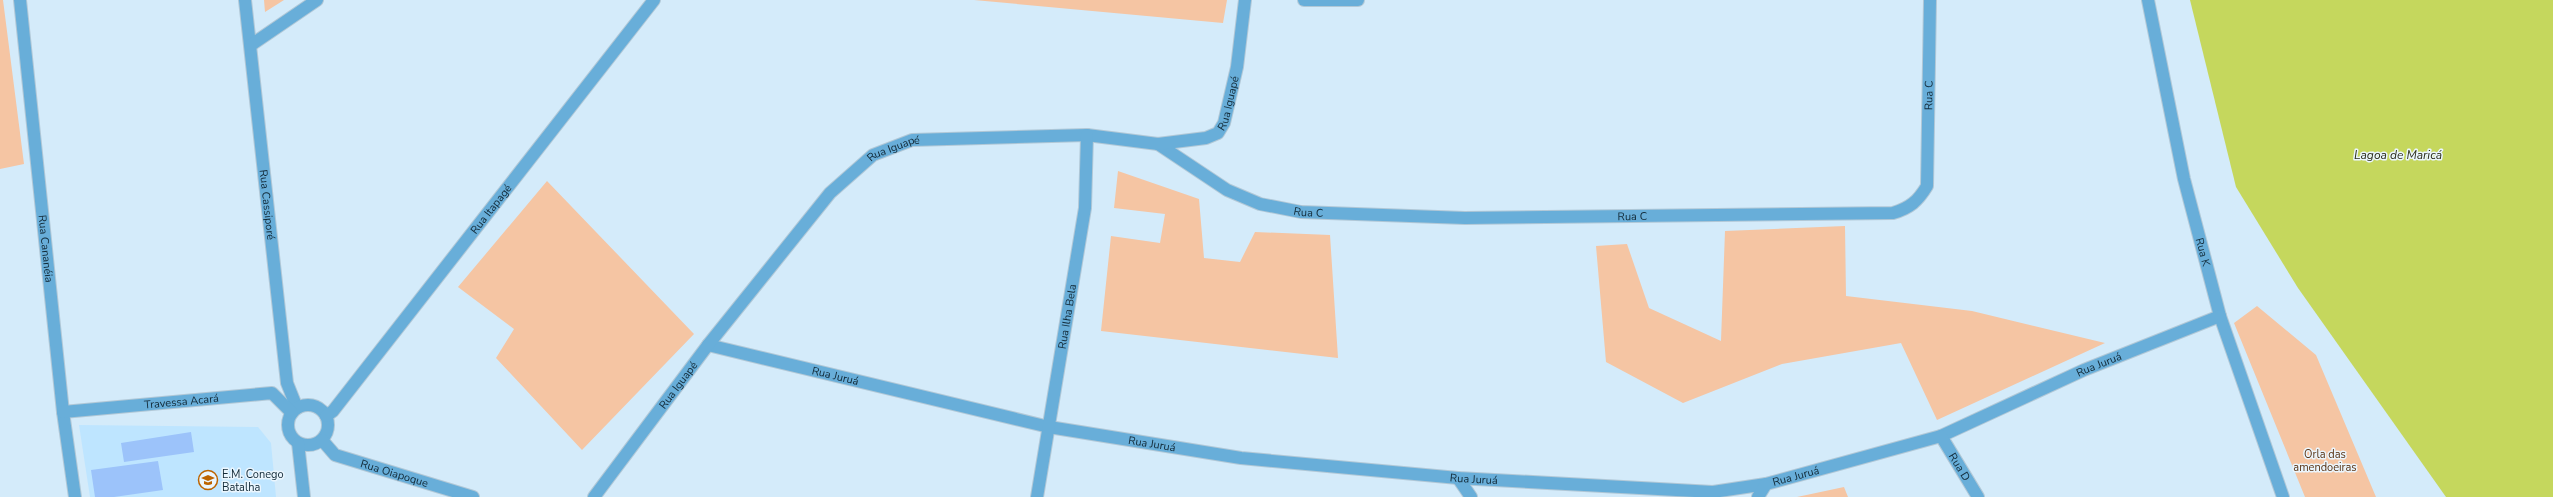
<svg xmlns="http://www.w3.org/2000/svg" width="2553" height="497" font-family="'Nunito Sans',sans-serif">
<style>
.built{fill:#bee5ff}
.green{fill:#f5c5a3}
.water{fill:#c5d75d}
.building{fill:#9cc3fa}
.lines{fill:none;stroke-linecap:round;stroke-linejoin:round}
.minor-casing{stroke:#b1c8d7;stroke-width:14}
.minor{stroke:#68aed9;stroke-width:12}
.labels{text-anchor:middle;stroke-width:3;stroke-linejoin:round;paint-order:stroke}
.street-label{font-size:11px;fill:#122a38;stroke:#ebf6fe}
.park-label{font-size:11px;fill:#593313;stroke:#ebf6fe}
.poi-label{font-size:11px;fill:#122a38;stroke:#ebf6fe;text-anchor:start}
.water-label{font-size:12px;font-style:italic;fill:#2a2d18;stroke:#ebf6fe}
</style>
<rect width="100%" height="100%" fill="#d4ebfa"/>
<path class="built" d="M79 425 258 427 271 443 276 497H90Z"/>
<path class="green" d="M0 0H3L24 164 0 169Z
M264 0H284L265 12Z
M974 0H1227L1223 23Z
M1118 171 1199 199 1204 258 1240 262 1255 232 1330 235 1338 358 1101 331 1111 236 1160 243 1165 214 1114 208Z
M547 181 694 334 582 450 496 358 514 329 458 287Z
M1845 226 1846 296 1972 311 2105 343 1937 420 1901 343 1782 364 1683 403 1606 362 1596 246 1627 244 1649 308 1721 341 1725 231Z
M2257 306 2316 355 2376 497H2305L2234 323Z
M1844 487 1848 497H1797Z"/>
<path class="water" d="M2190 0H2553V497H2446L2298 288 2236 187Z"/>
<path class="building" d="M191 432 194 452 124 462 121 443Z
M158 461 163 490 114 497H95L91 470Z"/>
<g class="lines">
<g class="minor-casing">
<g id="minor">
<path id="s1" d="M20 0 63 412 75 497"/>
<path id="s2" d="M245 0 287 383 297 408"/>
<path d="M1304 0H1358"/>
<path id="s3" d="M2148 0 2184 179 2220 316 2283 497"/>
<path d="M251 45 317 0"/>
<path id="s4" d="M1158 144 1227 190 1260 204 1301 212 1465 218 1893 213C1910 208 1918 201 1927 186L1930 0"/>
<path id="s5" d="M708 345 1049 427 1241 458 1458 478 1713 492 1766 484 1941 436 2084 370 2220 316"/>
<circle cx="308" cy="425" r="20"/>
<path id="s6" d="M63 412 272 393 292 413"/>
<path id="s7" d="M326 416 333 411 654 0"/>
<path id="s8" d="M1941 436 1978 497"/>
<path id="s9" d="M322 440 335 455 473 497"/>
<path d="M298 443 304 497"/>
<path d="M1458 478 1471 497"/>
<path id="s10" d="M594 497 708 345 830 193 873 155 912 140 1087 135 1158 144 1206 138 1218 133 1224 123 1237 67 1245 0"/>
<path id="s11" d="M1037 497 1085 208 1087 135"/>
<path d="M1758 497 1766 484"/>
</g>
</g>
<use href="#minor" class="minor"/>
</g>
<defs>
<g id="school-ring" transform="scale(1)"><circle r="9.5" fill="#ebf6fe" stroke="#bd6400" stroke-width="1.5"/><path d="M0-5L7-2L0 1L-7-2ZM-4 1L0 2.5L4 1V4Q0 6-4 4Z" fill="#bd6400"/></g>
</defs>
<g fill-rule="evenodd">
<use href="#school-ring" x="208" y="480"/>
</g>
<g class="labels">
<g class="street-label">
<text dy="4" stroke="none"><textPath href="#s4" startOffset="888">Rua C</textPath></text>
<text dy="4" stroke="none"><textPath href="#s10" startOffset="824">Rua Iguapé</textPath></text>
<text dy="4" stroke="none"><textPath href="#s10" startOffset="464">Rua Iguapé</textPath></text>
<text dy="4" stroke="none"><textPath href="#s2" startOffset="206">Rua Cassiporé</textPath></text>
<text dy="4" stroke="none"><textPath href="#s7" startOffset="265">Rua Itapagé</textPath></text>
<text dy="4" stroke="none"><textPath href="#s4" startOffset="168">Rua C</textPath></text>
<text dy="4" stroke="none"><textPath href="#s4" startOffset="492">Rua C</textPath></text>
<text dy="4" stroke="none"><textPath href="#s1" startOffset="250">Rua Cananéia</textPath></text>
<text dy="4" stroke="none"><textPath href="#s3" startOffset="258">Rua K</textPath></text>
<text dy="4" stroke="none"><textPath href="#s11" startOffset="183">Rua Ilha Bela</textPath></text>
<text dy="4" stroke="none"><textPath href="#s5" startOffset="1427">Rua Juruá</textPath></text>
<text dy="4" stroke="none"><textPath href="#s5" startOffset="131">Rua Juruá</textPath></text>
<text dy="4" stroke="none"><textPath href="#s10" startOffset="140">Rua Iguapé</textPath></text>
<text dy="4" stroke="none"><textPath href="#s6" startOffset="119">Travessa Acará</textPath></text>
<text dy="4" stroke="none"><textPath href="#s5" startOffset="455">Rua Juruá</textPath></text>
<text dy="4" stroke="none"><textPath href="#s8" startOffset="36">Rua D</textPath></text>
<text dy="4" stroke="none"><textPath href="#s9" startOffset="82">Rua Oiapoque</textPath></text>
<text dy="4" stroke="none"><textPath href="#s5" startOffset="1103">Rua Juruá</textPath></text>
<text dy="4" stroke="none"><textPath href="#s5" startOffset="779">Rua Juruá</textPath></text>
</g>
<g class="park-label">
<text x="2325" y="458">Orla das<tspan x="2325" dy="13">amendoeiras</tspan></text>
</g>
<g class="poi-label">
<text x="222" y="478">E.M. Conego<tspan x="222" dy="13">Batalha</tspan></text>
</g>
<g class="water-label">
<text x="2398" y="159">Lagoa de Maricá</text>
</g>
</g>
</svg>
